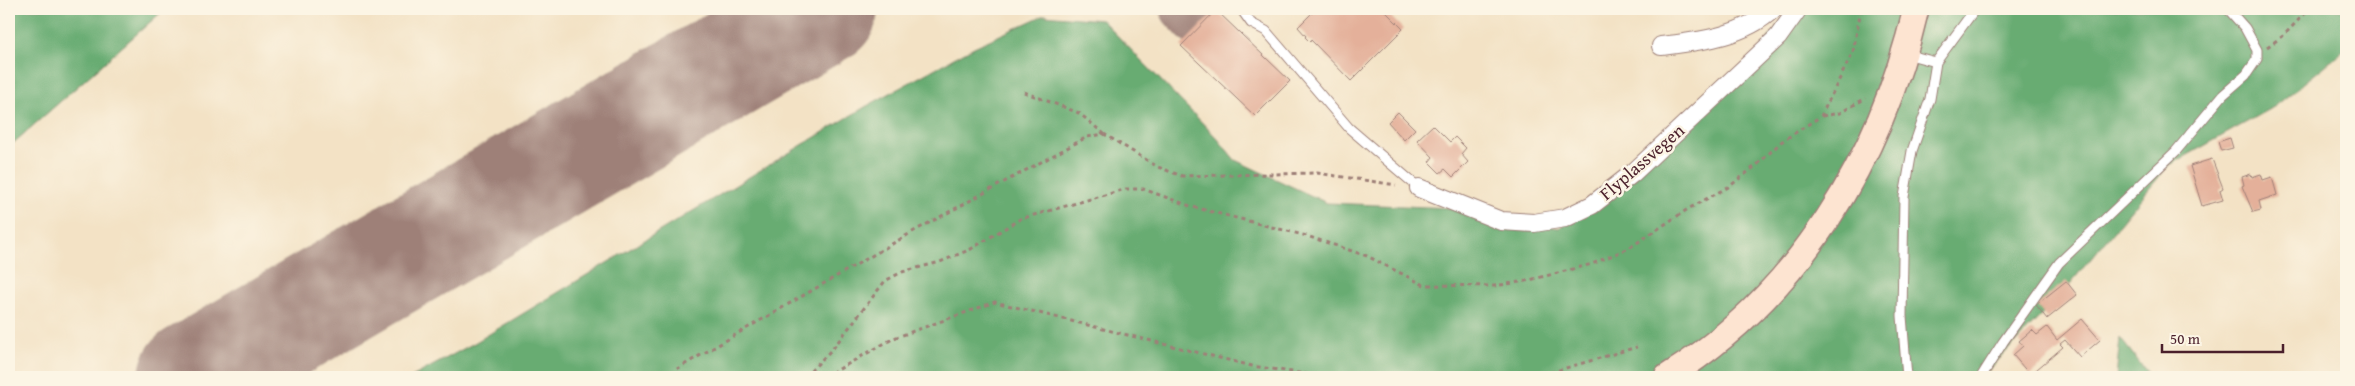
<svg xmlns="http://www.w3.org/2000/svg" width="2355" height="386" font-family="'Gentium Book Plus',serif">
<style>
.forest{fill:#67ac72;stroke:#58664e}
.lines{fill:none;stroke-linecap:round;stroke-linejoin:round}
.taxiway{stroke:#9e8078;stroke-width:44}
.runway{stroke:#9e8078;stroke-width:110}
.building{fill:#e4b09a}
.service-casing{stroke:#9e8078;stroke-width:11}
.minor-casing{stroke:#9e8078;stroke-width:20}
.secondary-casing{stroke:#9e8078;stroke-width:28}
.path{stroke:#9e8078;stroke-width:3;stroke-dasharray:4 4;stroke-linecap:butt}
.service{stroke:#fff;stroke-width:9}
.minor{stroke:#fff;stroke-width:18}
.secondary{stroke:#fde4d1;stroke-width:25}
.labels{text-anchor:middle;stroke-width:5;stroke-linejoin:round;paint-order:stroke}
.street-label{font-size:18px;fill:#4a1f2b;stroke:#fcf5e5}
</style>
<rect width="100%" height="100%" fill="#fcf5e5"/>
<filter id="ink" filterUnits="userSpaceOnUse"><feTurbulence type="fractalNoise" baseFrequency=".02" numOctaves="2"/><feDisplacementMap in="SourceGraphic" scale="10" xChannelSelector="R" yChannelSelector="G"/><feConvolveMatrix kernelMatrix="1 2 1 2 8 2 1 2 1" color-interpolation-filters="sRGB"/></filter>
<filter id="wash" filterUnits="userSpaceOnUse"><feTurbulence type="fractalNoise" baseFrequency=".0096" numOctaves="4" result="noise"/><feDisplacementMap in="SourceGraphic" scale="20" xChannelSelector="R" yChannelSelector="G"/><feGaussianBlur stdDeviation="1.12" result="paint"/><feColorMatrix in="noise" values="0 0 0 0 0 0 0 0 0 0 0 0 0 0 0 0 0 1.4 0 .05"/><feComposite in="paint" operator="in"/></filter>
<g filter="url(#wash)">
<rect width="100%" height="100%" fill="#f3e2c5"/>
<path class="forest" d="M9 9H165L9 147Z
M1790 9H2346V49L2274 107 2168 166 2059 297 1982 377H412L476 342 865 107 974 47 1044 15 1102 20 1217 138 1235 160 1327 203 1454 208 1559 228 1737 81Z
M2120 338 2147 372 2150 377H2116Z"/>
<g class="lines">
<path class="taxiway" d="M1182 9 1197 25"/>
<path class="runway" d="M194 377 823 9"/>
</g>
<g id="blocks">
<path class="building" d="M1316 9H1383L1403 29 1351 81 1311 40 1310 42 1305 37 1306 36 1298 27Z
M1216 10 1290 81 1255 116 1181 46Z
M1398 112 1415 129 1404 140 1388 122Z
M1433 125 1450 142 1455 137 1466 148 1461 154 1468 162 1453 177 1445 169 1440 173 1429 162 1433 157 1417 140Z
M2230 138 2233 148 2221 151 2218 142Z
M2212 159 2223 188 2220 190 2223 200 2202 206 2190 166Z
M2251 174 2252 177 2261 174 2263 180 2272 177 2277 195 2259 201 2261 210 2253 212 2242 186 2244 185 2242 177Z
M2066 281 2077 295 2047 319 2036 305Z
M2082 319 2100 340 2080 357 2065 340 2060 344 2063 347 2030 375 2013 355 2023 346 2019 341 2032 330 2037 335 2047 327 2057 340Z"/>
</g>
</g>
<g filter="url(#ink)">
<use href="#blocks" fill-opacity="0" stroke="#9e8078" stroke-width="1"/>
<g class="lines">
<g class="service-casing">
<path id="service" d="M1241 9 1251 23 1266 31 1349 128 1419 188
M1906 54 1936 62 1930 99 1912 151 1904 197 1902 316 1907 377
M1936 62 1975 9
M1981 377 2003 342 2059 263 2176 151 2223 95 2246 75 2257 59V50L2245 28 2228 9"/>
</g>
<g class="minor-casing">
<path id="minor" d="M1661 46C1700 41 1742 37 1773 9
M1419 188 1501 221 1534 223 1565 218 1592 205 1633 173 1778 37 1798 9"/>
</g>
<g class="secondary-casing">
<path id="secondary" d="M1667 377C1799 295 1881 158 1916 9"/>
</g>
<path class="path" d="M2267 47 2283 36 2309 9
M1024 92 1079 113 1104 134
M1822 116 1840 113 1866 98
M663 377 916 230 1087 137 1104 134 1158 167 1182 176 1317 173 1396 185
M805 377 834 347 885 281 902 272 940 262 971 249 1020 219 1126 189H1143L1193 207 1307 236 1367 256 1424 285 1494 286 1526 281 1592 264 1629 248 1688 209 1730 186 1758 164 1781 142 1821 116 1853 52 1861 9
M825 377 894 338 995 302 1252 366 1325 377
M1535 377 1637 347"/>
<use href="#service" class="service"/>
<use href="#minor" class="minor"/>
<use href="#secondary" class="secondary"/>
</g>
</g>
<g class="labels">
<g class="street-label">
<text transform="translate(1642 162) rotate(-41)" y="6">Flyplassvegen</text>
</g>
</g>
<rect width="2355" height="386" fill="none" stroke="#fcf5e5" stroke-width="30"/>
<path d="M2162 344v8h121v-8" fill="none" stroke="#4a1f2b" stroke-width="2.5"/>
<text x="2170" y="344" font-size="15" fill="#4a1f2b" stroke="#fcf5e5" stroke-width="4" paint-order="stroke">50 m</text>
</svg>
